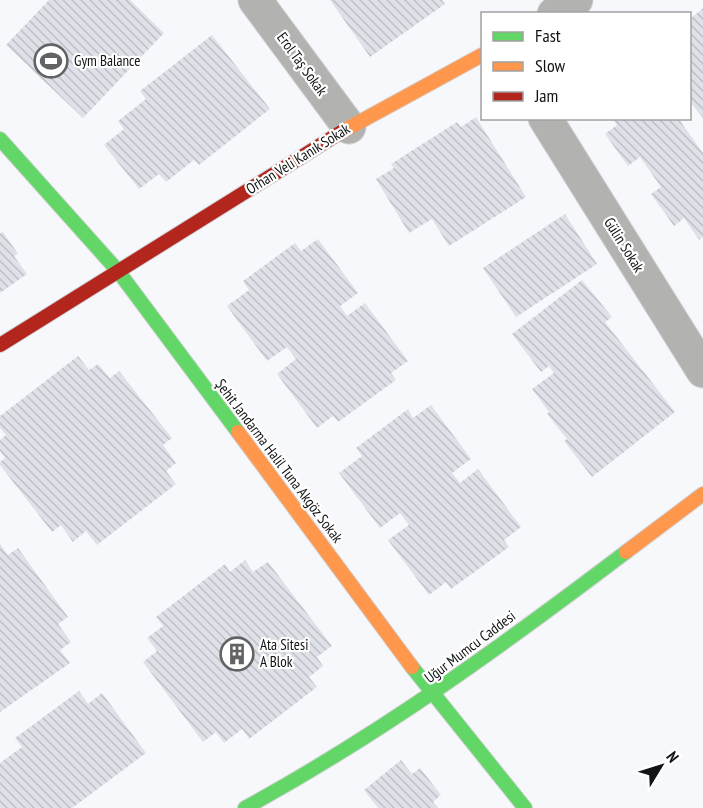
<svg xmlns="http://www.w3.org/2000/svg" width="703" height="808" font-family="'PT Sans Narrow',sans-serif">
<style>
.building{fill:url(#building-back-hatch)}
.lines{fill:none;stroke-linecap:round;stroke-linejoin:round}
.street-casing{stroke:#d3d3d5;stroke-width:35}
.fast-casing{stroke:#d3d3d5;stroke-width:16}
.slow-casing{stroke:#d3d3d5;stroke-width:16}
.jam-casing{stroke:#d3d3d5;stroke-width:16}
.street{stroke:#b2b2b0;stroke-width:33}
.fast{stroke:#63d668;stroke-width:14}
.slow{stroke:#ff974d;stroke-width:14}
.jam{stroke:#b3261e;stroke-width:14}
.labels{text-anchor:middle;stroke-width:4.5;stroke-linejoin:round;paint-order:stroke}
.poi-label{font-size:15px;fill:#121314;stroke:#fff;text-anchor:start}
.street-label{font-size:15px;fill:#121314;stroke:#fff}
</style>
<defs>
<pattern id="building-back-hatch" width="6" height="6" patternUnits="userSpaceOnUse" patternTransform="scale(1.5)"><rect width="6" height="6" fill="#dee1e7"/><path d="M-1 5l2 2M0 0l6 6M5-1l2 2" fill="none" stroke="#bdc0c5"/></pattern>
</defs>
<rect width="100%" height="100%" fill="#f7f8fb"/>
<path class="building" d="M49 0H130L164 33 83 118 6 45Z
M330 0H442L445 4 370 57Z
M703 8V118L690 102V19Z
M212 35 270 109 199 165 194 160 166 182 159 174 139 189 104 145 124 129 118 121 146 99 140 91Z
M476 117 526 197 449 246 432 219 409 233 376 179 394 168 391 164 457 122 461 127Z
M612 118H678L703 153V237L699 240 684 218 674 226 651 194 661 187 640 157 628 166 605 134 617 125Z
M565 214 597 264 516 317 483 268Z
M3 232 18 254 14 256 27 274 0 293V233Z
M318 239 358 293 340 306 347 316 365 303 408 361 391 373 396 380 338 422 333 416 317 428 277 374 296 359 287 347 267 361 227 306 249 290 243 281 295 243 301 251Z
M582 280 612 317 605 322 675 412 592 477 564 441 567 439 547 414 549 412 532 389 554 373 549 366 541 372 512 334Z
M78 356 89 370 98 364 110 378 119 371 172 438 163 445 176 463 166 471 176 484 97 545 86 531 73 542 61 525 52 532 0 465V462L5 458 0 451V440L6 435 0 428V416Z
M431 405 471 459 452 473 460 483 478 469 521 527 504 540 509 547 451 589 446 582 429 595 388 540 409 525 400 513 380 528 339 473 362 456 356 448 408 409 413 418Z
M0 544 8 555 18 548 68 617 58 624 71 642 60 650 70 663 0 712Z
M245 560 253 572 268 562 332 646 317 657 323 666 309 677 317 687 249 739 242 729 224 743 216 732 203 742 143 662 157 651 147 638 163 626 156 617 225 564 230 572Z
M79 691 88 704 102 693 146 753 72 808H0V763L22 747 15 738Z
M401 760 412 774 420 768 441 795 433 802 438 808H378L364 790Z"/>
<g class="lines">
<g class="street-casing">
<path id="street" d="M255 0 349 127
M554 14 576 0
M545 118 703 371"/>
</g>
<g class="fast-casing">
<path id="fast" d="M0 139 118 271 238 432
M412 667 525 808
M245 808C382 733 502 646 626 552"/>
</g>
<g class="slow-casing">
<path id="slow" d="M343 131 482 55
M238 432 412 667
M626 552 703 494"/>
</g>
<g class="jam-casing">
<path id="jam" d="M0 345 343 131"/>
</g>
<use href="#street" class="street"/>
<use href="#fast" class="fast"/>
<use href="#slow" class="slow"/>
<use href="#jam" class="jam"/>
</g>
<defs>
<g id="stadium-ring" transform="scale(1.725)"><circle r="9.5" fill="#fff" stroke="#626365" stroke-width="1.5"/><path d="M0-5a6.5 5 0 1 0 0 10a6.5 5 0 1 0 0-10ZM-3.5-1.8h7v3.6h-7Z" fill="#626365"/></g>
<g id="building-ring" transform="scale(1.725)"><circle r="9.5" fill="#fff" stroke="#626365" stroke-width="1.5"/><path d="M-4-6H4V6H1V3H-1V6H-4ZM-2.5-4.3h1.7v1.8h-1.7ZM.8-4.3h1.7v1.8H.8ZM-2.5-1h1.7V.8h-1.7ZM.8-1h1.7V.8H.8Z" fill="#626365"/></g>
</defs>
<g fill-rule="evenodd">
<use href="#stadium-ring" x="51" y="61"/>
<use href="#building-ring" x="237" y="654"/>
</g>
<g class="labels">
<g class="poi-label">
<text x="74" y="66">Gym Balance</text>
<text x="260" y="650">Ata Sitesi<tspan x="260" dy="17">A Blok</tspan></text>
</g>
<g class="street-label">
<text transform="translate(302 64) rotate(54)" y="5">Erol Taş Sokak</text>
<text transform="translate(298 159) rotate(-32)" y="5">Orhan Veli Kanık Sokak</text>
<text transform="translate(624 245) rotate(58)" y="5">Gülin Sokak</text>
<text transform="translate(279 461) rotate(53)" y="5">Şehit Jandarma Halil Tuna Akgöz Sokak</text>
<text transform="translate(470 647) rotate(-37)" y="5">Uğur Mumcu Caddesi</text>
</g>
</g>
<rect x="481" y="12" width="210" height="108" fill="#ffffff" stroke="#a0a1a1" stroke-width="1.5"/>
<rect x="493" y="32" width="30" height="9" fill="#63d668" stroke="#a0a1a1" stroke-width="1.5"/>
<text x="535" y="42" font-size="18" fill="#121314">Fast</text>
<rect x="493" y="62" width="30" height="9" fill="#ff974d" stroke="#a0a1a1" stroke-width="1.5"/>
<text x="535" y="72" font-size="18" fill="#121314">Slow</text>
<rect x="493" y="92" width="30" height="9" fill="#b3261e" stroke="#a0a1a1" stroke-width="1.5"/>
<text x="535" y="102" font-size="18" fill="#121314">Jam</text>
<g transform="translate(661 766) rotate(52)" stroke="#ffffff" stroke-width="4.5" paint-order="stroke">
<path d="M0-4.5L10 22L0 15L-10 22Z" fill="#121314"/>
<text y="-9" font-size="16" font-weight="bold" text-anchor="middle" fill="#121314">N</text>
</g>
</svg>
